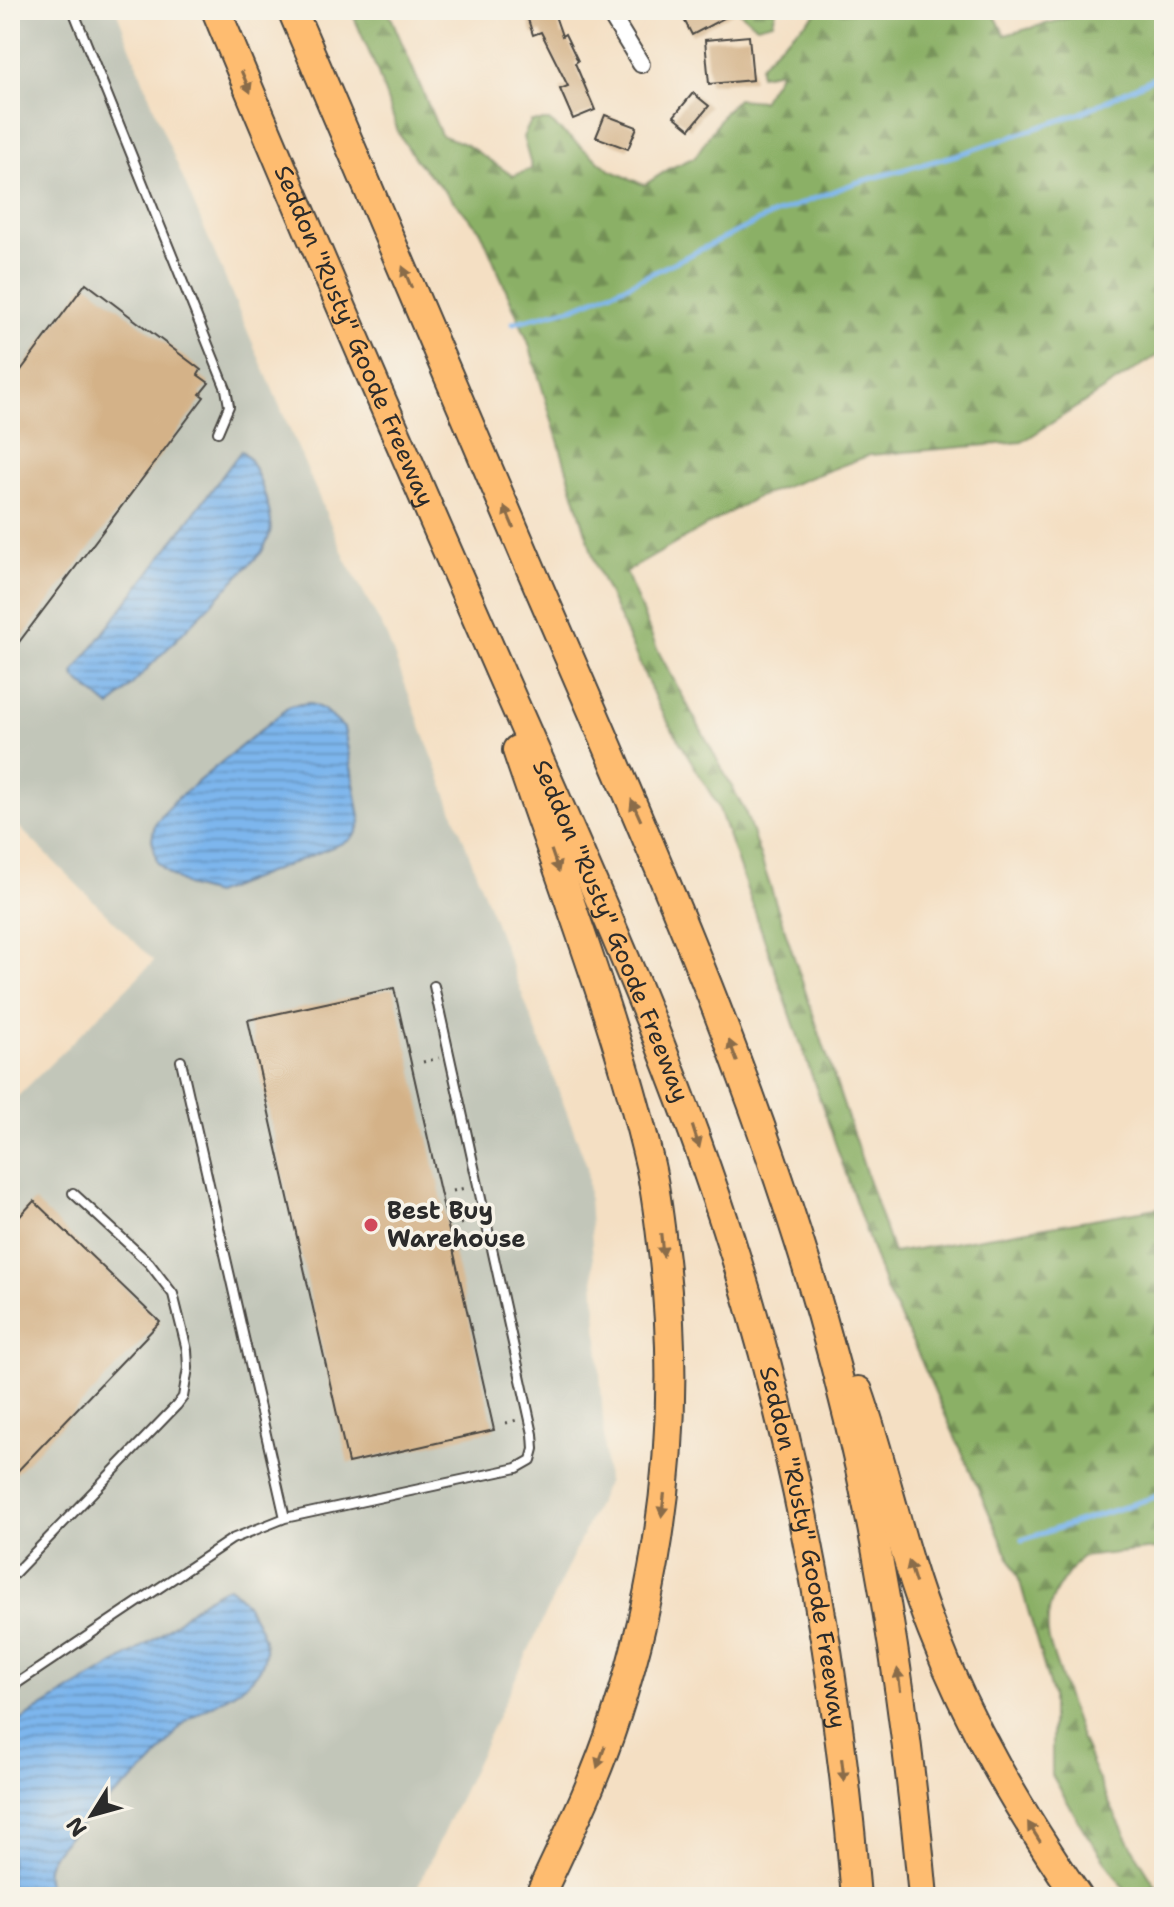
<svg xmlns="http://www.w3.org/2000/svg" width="1174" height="1907" font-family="'Shantell Sans',sans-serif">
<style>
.industrial{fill:#c2c6b9}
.forest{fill:url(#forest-firs);stroke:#5b6e48;stroke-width:2}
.water{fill:url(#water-rules);stroke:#54708c;stroke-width:2}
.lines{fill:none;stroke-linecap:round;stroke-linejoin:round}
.stream{stroke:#7db6ed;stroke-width:5}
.building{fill:#d4b288}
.lane-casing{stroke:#494642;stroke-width:12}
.street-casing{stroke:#494642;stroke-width:20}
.highway-casing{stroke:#494642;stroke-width:32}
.path{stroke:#494642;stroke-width:3;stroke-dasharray:2 6;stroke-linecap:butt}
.lane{stroke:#fff;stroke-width:8}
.street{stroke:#fff;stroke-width:16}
.highway{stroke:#febc70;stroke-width:28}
.oneway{fill:#8a6c4a}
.poi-dot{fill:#d1495b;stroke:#f7f3e8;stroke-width:3}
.labels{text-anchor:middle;stroke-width:7;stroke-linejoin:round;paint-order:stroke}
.street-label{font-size:24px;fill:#2b2b2b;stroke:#f7f3e8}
.poi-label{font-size:24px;font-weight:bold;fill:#2b2b2b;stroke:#f7f3e8;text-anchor:start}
</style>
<defs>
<pattern id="forest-firs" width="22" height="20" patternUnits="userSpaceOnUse" patternTransform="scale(2)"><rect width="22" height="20" fill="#8bb066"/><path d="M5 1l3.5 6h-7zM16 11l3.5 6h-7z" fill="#728f54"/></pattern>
<pattern id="water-rules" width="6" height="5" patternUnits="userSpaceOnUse" patternTransform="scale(2)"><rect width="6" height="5" fill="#7db6ed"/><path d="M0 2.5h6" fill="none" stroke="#6794c0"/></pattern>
</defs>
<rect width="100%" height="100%" fill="#f7f3e8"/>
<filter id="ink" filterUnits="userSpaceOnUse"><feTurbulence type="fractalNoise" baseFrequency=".0125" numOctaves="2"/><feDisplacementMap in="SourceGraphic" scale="16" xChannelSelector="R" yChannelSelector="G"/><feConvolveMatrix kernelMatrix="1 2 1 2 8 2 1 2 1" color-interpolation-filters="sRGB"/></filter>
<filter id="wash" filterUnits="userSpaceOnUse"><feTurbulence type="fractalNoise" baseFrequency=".006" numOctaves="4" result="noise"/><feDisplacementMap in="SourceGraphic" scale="32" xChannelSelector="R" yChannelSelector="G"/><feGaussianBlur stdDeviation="1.8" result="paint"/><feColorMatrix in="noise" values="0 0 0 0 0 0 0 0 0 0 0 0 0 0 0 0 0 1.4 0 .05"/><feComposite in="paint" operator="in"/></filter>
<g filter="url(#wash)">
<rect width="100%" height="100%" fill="#f4dfc3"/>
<path class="industrial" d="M10 10H116L161 126 250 337 346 560 386 634 587 1166 607 1483 413 1897H10V1104L154 961 10 818Z"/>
<path class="forest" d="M351 10H388L441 135 467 145 513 176 532 169 523 137 531 121H549L610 170 644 185 669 169 695 157 724 113 737 99 762 101 781 71 760 75V66L777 47 820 10H992L1005 35 1097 10H1164V351L1022 442 870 455 755 498 626 572 657 649 745 811 893 1253 1164 1207V1548L1081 1557C1061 1582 1045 1600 1048 1634 1049 1647 1056 1662 1060 1675 1081 1747 1120 1836 1164 1897H1130L1085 1832 1052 1775V1695L1020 1582 914 1345 887 1292 718 806 659 707 596 566 528 341 481 231 416 160 399 134 376 68Z
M737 10H776L773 22 757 26Z"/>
<path class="water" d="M241 451C255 458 269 505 271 522 272 533 266 544 261 553L110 707 75 678 74 672Z
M308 703 323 709 344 728 361 823 356 834 348 841 214 894 190 887 170 875 157 862 152 839 155 824 173 802 290 706Z
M229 1587C244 1598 250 1610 258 1625 287 1678 222 1696 189 1719 172 1732 165 1751 150 1765 127 1787 53 1840 47 1868 45 1879 49 1887 53 1897H10V1728C56 1696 106 1671 153 1640 178 1623 200 1597 229 1587Z"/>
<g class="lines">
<path class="stream" d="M513 323 575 307 630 284 769 216 855 183 960 154 1081 113 1164 73
M1022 1540 1164 1494"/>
</g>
<g id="blocks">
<path class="building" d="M534 10H553L562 36 565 34 578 61 575 63 595 110 573 119 560 89 568 86 541 32 533 35 526 13Z
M679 10H739L692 35Z
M749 36 753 80 709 84 705 40Z
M693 93 709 106 690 129 674 116Z
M605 115 637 127 628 149 596 137Z
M86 283 201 370 198 375 209 383 200 394 204 397 10 654V385Z
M394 988 494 1430 348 1463 248 1020Z
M34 1201 160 1322 10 1479V1227Z"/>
</g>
</g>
<g filter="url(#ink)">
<use href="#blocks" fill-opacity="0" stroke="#494642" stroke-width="2"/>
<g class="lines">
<g class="lane-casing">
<path id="lane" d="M73 10 226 389 229 406 218 432
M181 1061 285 1518
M10 1578 177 1405 183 1397 188 1368 187 1350 173 1294 149 1263 73 1193
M10 1688 232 1539 285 1518 517 1468 531 1460 534 1449 533 1434 434 986"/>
</g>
<g class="street-casing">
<path id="street" d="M608 10 641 64"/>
</g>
<g class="highway-casing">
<g id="highway">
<path id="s1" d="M216 10C308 233 405 455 502 676 586 867 673 1056 735 1255 800 1463 839 1680 856 1897"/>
<path d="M292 10C373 198 452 387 533 574 638 817 748 1059 821 1314 876 1505 905 1699 923 1897"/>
<path d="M517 750C563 887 617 1023 650 1165 657 1196 660 1228 664 1260 681 1415 663 1571 615 1719 595 1781 566 1839 539 1897"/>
<path d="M858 1391C886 1470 901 1552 932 1630 969 1726 1020 1812 1078 1897"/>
</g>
</g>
<path class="path" d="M423 1062 439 1058
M453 1191 465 1188
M460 1224 472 1221
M506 1423 517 1420"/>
<use href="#lane" class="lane"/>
<use href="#street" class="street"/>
<use href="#highway" class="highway"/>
</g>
<defs><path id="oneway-solid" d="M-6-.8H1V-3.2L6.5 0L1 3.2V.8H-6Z" transform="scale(2)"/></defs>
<g class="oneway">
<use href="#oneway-solid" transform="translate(246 82) rotate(67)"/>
<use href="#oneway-solid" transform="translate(407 277) rotate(-113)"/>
<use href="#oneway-solid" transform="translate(509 517) rotate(-113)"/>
<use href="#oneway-solid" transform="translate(636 810) rotate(-114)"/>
<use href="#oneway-solid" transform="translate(555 861) rotate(71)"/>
<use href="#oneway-solid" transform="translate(733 1051) rotate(-111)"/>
<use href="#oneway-solid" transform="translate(696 1137) rotate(72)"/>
<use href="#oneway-solid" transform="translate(662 1245) rotate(84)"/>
<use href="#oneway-solid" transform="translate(663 1505) rotate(97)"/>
<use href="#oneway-solid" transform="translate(912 1572) rotate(-108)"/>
<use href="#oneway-solid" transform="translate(899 1680) rotate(-98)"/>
<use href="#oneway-solid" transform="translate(601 1757) rotate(110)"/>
<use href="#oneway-solid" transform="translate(843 1770) rotate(83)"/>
<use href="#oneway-solid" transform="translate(1034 1832) rotate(-122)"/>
</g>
</g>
<circle class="poi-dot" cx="371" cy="1225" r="8"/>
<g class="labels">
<g class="street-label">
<text dy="8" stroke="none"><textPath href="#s1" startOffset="354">Seddon "Rusty" Goode Freeway</textPath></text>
<text dy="8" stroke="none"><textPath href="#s1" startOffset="1002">Seddon "Rusty" Goode Freeway</textPath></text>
<text dy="8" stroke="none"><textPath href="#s1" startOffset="1650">Seddon "Rusty" Goode Freeway</textPath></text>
</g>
<g class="poi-label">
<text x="387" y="1219">Best Buy<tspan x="387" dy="28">Warehouse</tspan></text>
</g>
</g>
<rect width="1174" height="1907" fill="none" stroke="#f7f3e8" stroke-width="40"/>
<g transform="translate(92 1815) rotate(233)" stroke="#f7f3e8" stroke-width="6" paint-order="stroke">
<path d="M0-6L14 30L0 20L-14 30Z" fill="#2b2b2b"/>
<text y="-12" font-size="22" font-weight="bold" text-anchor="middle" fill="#2b2b2b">N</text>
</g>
</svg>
